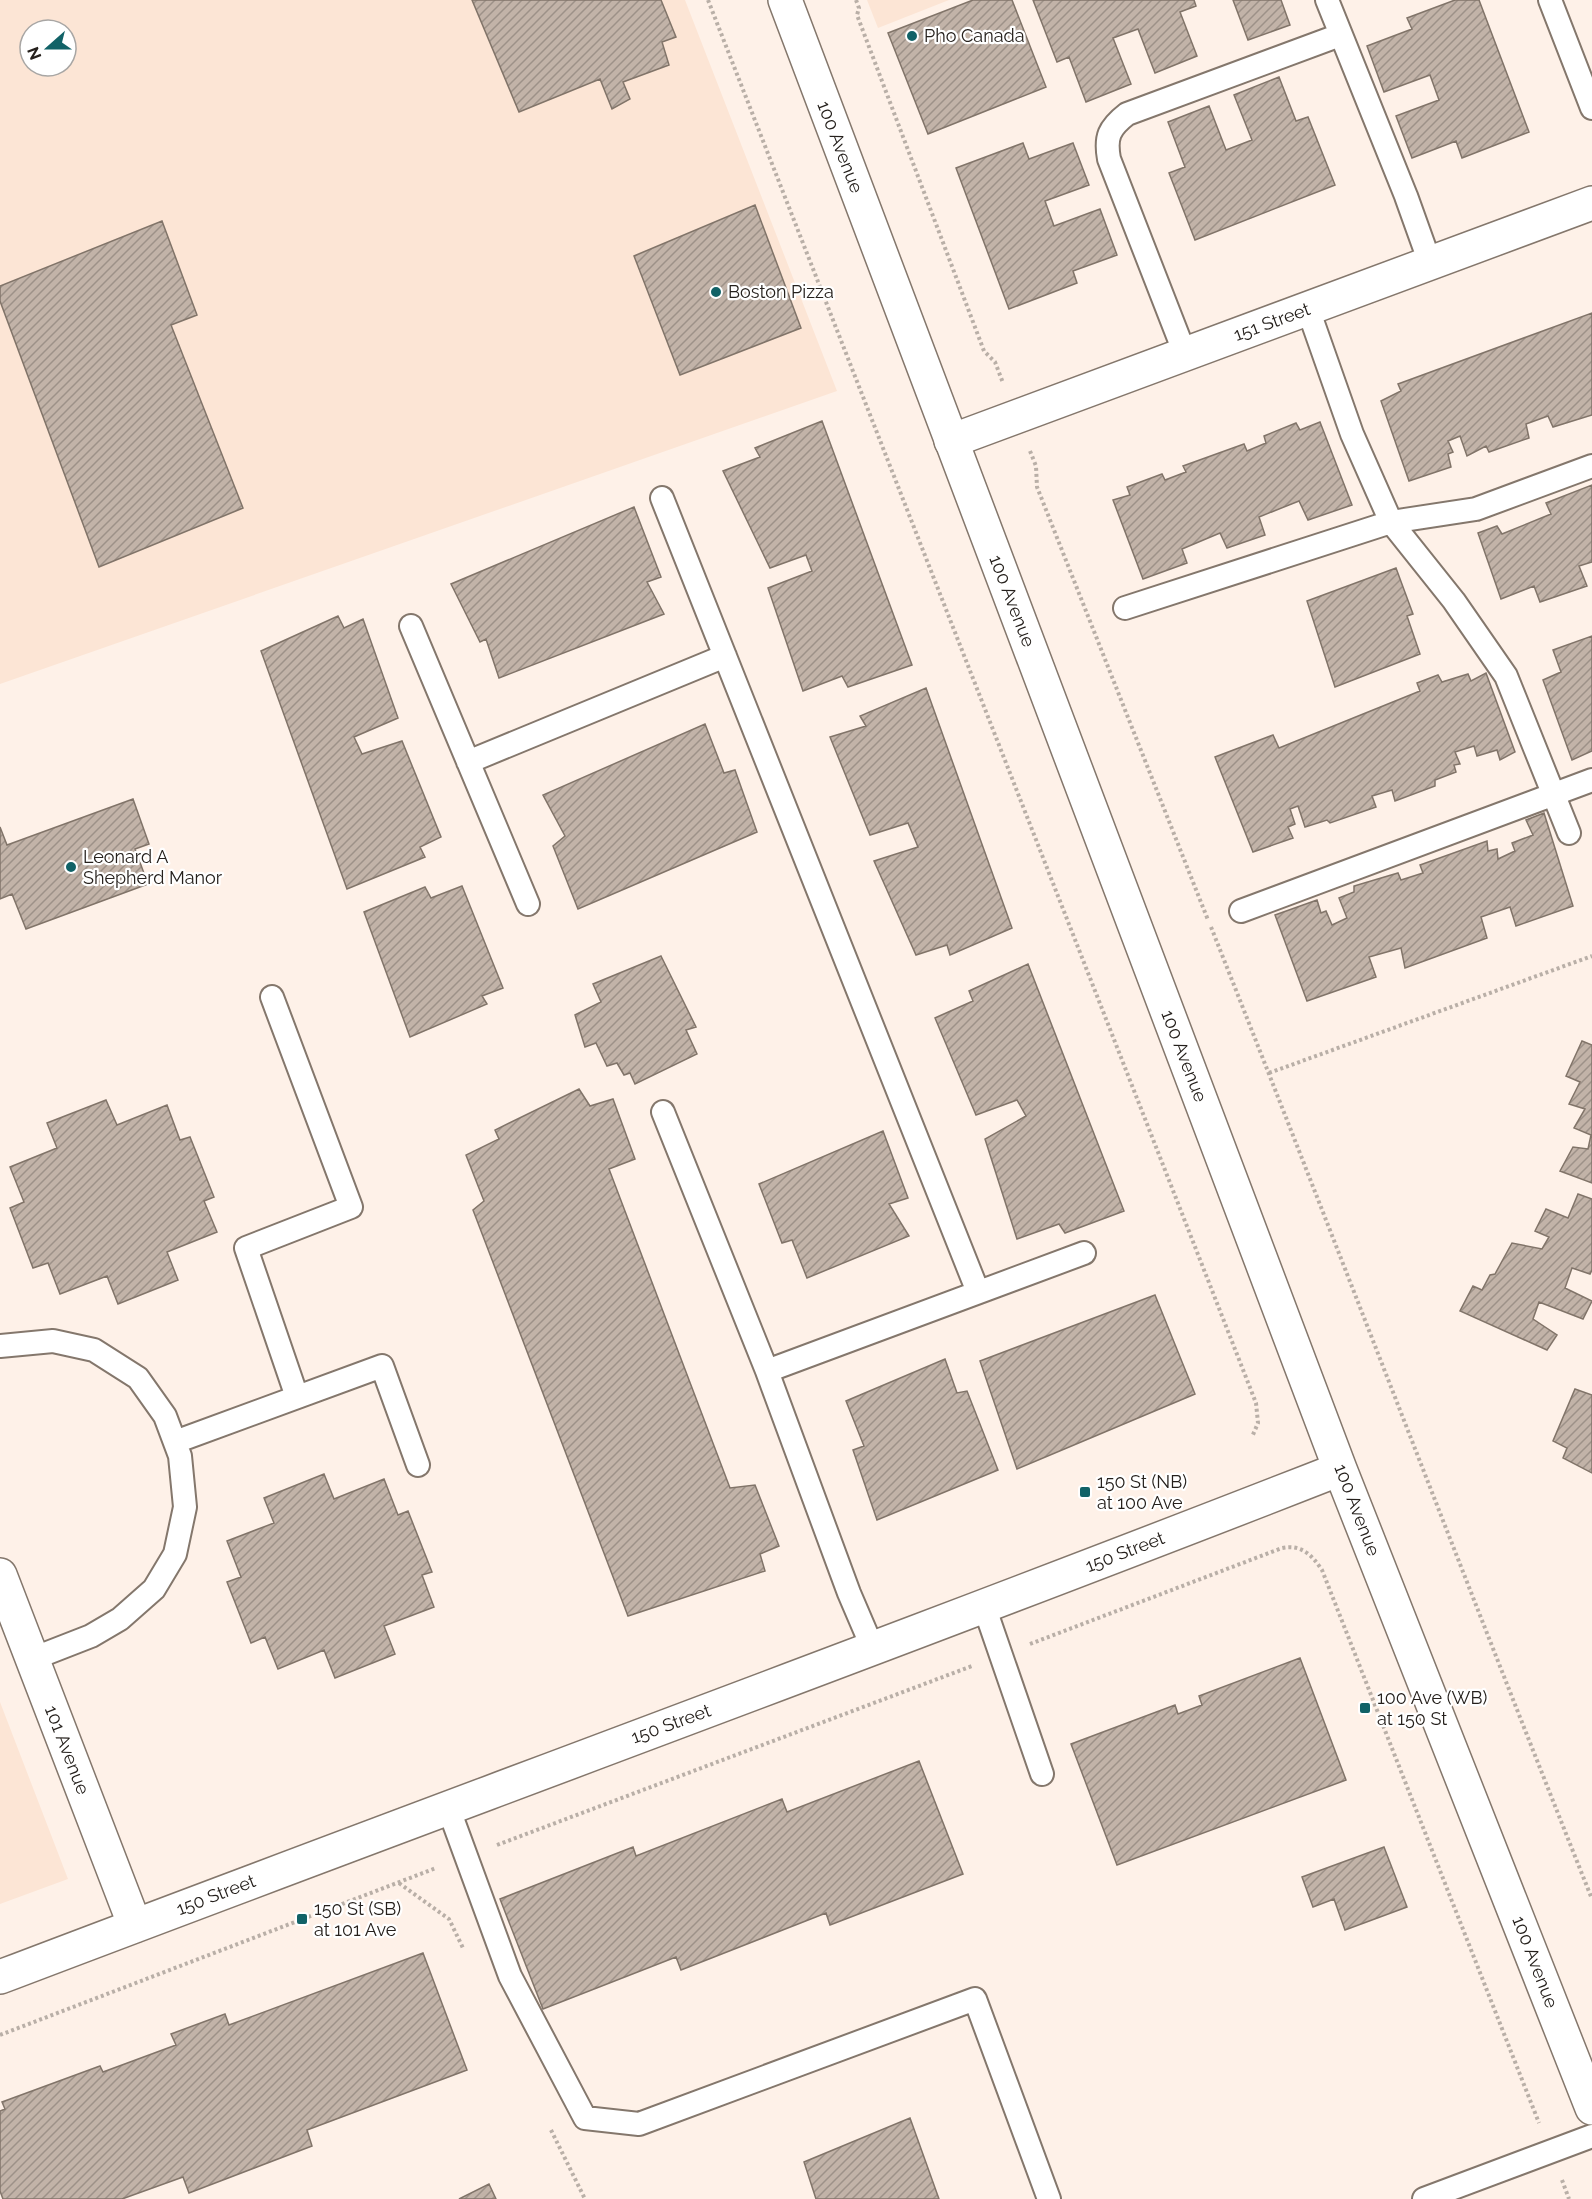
<svg xmlns="http://www.w3.org/2000/svg" width="1592" height="2199" font-family="Raleway,sans-serif">
<style>
.built{fill:#fce5d5;fill-rule:evenodd}
.building{fill:url(#building-hatch);stroke:#817469;stroke-width:1.5}
.lines{fill:none;stroke-linecap:round;stroke-linejoin:round}
.lane-casing{stroke:#84776c;stroke-width:26}
.street-casing{stroke:#84776c;stroke-width:36}
.secondary-casing{stroke:#84776c;stroke-width:36}
.path{stroke:#b9afa7;stroke-width:4;stroke-dasharray:3 3;stroke-linecap:butt}
.lane{stroke:#fff;stroke-width:22}
.street{stroke:#fff;stroke-width:33}
.secondary{stroke:#fff;stroke-width:33}
.poi-dot{fill:#116267;stroke:#fff;stroke-width:2}
.labels{text-anchor:middle;stroke-width:4.5;stroke-linejoin:round;paint-order:stroke}
.poi-label{font-size:18px;fill:#25201c;stroke:#fff;text-anchor:start}
.street-label{font-size:18px;fill:#25201c;stroke:#fff}
</style>
<defs>
<pattern id="building-hatch" width="6" height="6" patternUnits="userSpaceOnUse" patternTransform="scale(1.5)"><rect width="6" height="6" fill="#c2b3a8"/><path d="M-1 1l2-2M0 6l6-6M5 7l2-2" fill="none" stroke="#9d9188"/></pattern>
</defs>
<rect width="100%" height="100%" fill="#fef1e8"/>
<path class="built" d="M0 0H685L837 391 0 684ZM30 30H66V66H30Z
M867 0H949L878 28Z
M0 1702 68 1879 0 1904Z"/>
<path class="building" d="M472 0H661L676 37 662 42 669 65 623 82 630 99 612 109 600 79 519 112Z
M973 0H1012L1046 87 928 134 888 33Z
M1033 0H1194L1196 6 1180 12 1197 56 1155 73 1138 29 1113 38 1131 84 1086 102 1069 57 1057 62Z
M1233 0H1281L1290 25 1248 40Z
M1455 0H1479L1529 132 1462 158 1456 141 1412 158 1396 116 1439 100 1430 75 1384 92 1367 46 1412 29 1407 18Z
M1279 77 1296 121 1308 117 1335 185 1195 240 1169 173 1185 167 1168 122 1209 106 1226 150 1252 140 1234 95Z
M1023 143 1029 159 1073 143 1089 185 1045 201 1054 226 1100 209 1117 255 1073 271 1077 283 1009 309 956 168Z
M755 205 801 328 680 375 634 256Z
M162 221 197 315 171 325 243 508 99 567 0 301V286Z
M1592 313V415L1553 427 1548 416 1526 424 1529 438 1489 452 1486 446 1467 456 1460 436 1448 441 1453 452 1448 454 1451 467 1409 481 1381 401 1401 391 1398 384Z
M822 421 912 665 848 687 842 676 803 691 768 588 812 571 806 555 770 568 723 471 760 457 755 448Z
M1320 422 1352 505 1308 520 1299 501 1259 517 1265 535 1227 548 1220 533 1182 549 1187 563 1143 579 1113 500 1130 495 1127 487 1162 474 1165 480 1186 472 1183 466 1244 444 1247 451 1266 443 1264 436 1296 423 1300 430Z
M1592 485V562L1579 566 1587 586 1540 602 1534 586 1501 599 1478 533 1497 526 1502 534 1551 514 1546 503Z
M634 507 661 577 647 582 664 614 499 678 486 639 480 642 451 584Z
M1396 568 1413 614 1407 616 1420 654 1335 687 1307 601Z
M338 616 344 628 363 619 398 718 354 737 362 754 402 741 441 837 420 847 425 857 347 889 261 651Z
M1592 636V751L1572 760 1543 680 1561 672 1553 650Z
M1486 673 1515 752 1500 760 1497 750 1477 756 1474 746 1455 752 1460 764 1454 765 1456 772 1435 780V786L1395 801 1392 790 1372 796 1376 807 1330 823 1327 820 1305 827 1298 806 1290 809 1295 824 1288 827 1293 838 1253 852 1215 757 1273 735 1279 748 1420 691 1417 683 1438 675 1442 682 1468 674 1471 681Z
M926 688 1012 928 950 955 947 945 916 955 874 861 918 847 908 823 870 835 830 737 866 726 860 716Z
M705 724 724 773 735 770 757 832 578 909 553 846 565 836 543 795Z
M133 799 149 844 135 849 148 884 26 929 12 894 0 899V827L7 845Z
M1544 813 1573 906 1516 926 1510 907 1481 917 1487 938 1405 968 1401 948 1369 957 1376 977 1307 1001 1275 915 1317 900 1321 913 1326 911 1332 925 1347 918 1339 898 1354 892V886L1398 873 1401 880 1423 873 1420 865 1487 841 1488 851 1497 849 1498 859 1515 851 1512 843 1533 835 1526 820Z
M462 886 503 988 482 996 487 1004 410 1037 364 912 425 887 431 898Z
M661 956 696 1027 686 1030 697 1054 635 1084 630 1073 624 1075 617 1063 607 1066 596 1043 585 1047 575 1015 601 1002 593 984Z
M1028 964 1124 1211 1065 1233 1059 1224 1017 1239 985 1139 1026 1116 1017 1100 976 1115 935 1018 973 1001 969 991Z
M1582 1041 1592 1045V1183L1560 1171 1573 1147 1588 1149 1591 1135 1574 1128 1585 1109 1569 1104 1580 1082 1566 1076Z
M579 1089 590 1106 613 1099 635 1159 609 1169 730 1488 755 1485 779 1546 760 1554 765 1571 628 1616 473 1210 484 1201 466 1155 499 1139 495 1130Z
M106 1100 117 1125 167 1105 180 1140 190 1137 214 1197 204 1201 217 1232 167 1252 178 1280 118 1304 107 1276 60 1294 48 1263 33 1268 10 1208 24 1202 10 1167 57 1148 47 1123Z
M883 1131 908 1198 889 1204 909 1236 807 1278 792 1240 782 1243 759 1184Z
M1578 1194 1592 1199V1270L1590 1274 1572 1268 1565 1288 1592 1301 1583 1319 1539 1302 1533 1319 1557 1335 1547 1350 1460 1311 1473 1286 1482 1290 1490 1275 1495 1274 1512 1243 1542 1249 1549 1237 1535 1231 1546 1209 1568 1218Z
M1155 1295 1195 1394 1017 1469 980 1361Z
M945 1359 957 1393 967 1391 998 1470 877 1520 853 1450 864 1446 846 1401Z
M1575 1389 1592 1395V1473L1563 1458 1567 1448 1553 1441Z
M324 1474 334 1499 384 1479 398 1515 408 1511 432 1572 422 1575 434 1607 384 1626 395 1654 335 1678 324 1650 278 1669 265 1637 251 1643 227 1582 241 1577 227 1541 274 1523 264 1498Z
M1300 1658 1346 1780 1117 1865 1071 1744 1175 1705 1178 1714 1202 1705 1199 1696Z
M919 1761 963 1874 830 1925 826 1913 681 1970 676 1957 543 2009 500 1899 633 1847 636 1856 782 1799 787 1812Z
M1384 1847 1407 1907 1345 1930 1334 1899 1313 1907 1302 1877Z
M423 1953 467 2070 307 2130 312 2146 189 2193 183 2177 122 2199H3L0 2191V2111L5 2109 2 2102 100 2066 103 2072 176 2045 171 2034 225 2014 229 2025Z
M910 2118 939 2199H816L804 2162Z
M489 2184 496 2199H459Z"/>
<g class="lines">
<g class="lane-casing">
<path id="lane" d="M1327 0 1406 196 1430 263
M1550 0 1592 108
M1308 309 1352 434 1391 522 1454 601 1506 676 1569 833
M1185 354 1109 159C1105 137 1109 128 1127 114L1340 35
M662 498 978 1292
M1125 608 1391 522 1476 509 1592 466
M411 626 528 904
M468 762 725 656
M1241 911 1592 780
M272 997 351 1207 246 1248 297 1397
M663 1112 767 1371 849 1593 873 1649
M0 1346 53 1341 94 1350 138 1378 165 1416 180 1456 185 1507 175 1554 154 1589 120 1619 91 1636 32 1659
M767 1371 1084 1253
M175 1442 382 1366 418 1465
M984 1606 1042 1774
M448 1807 510 1976 585 2118 639 2124 975 1999 1049 2199
M1424 2199 1592 2136"/>
</g>
<g class="street-casing">
<path id="street" d="M951 441 1592 203"/>
</g>
<g class="secondary-casing">
<path id="secondary" d="M785 0 1340 1469 1592 2108
M0 1575 135 1926
M0 1977C447 1807 895 1643 1340 1469"/>
</g>
<path class="path" d="M708 0 1256 1403 1258 1423 1252 1437
M856 0 859 8 857 15 984 351 995 362 1003 383
M1030 451 1036 466 1037 487 1208 920
M1211 927C1339 1250 1463 1576 1592 1899
M1269 1073 1592 956
M1030 1644 1282 1548C1301 1544 1312 1555 1322 1570L1539 2123
M497 1845 972 1666
M399 1883 449 1919 463 1948
M0 2035 436 1868
M551 2130 585 2199
M1562 2180 1569 2199"/>
<use href="#lane" class="lane"/>
<use href="#street" class="street"/>
<use href="#secondary" class="secondary"/>
</g>
<g class="poi-dot">
<circle cx="912" cy="36" r="6"/>
<circle cx="716" cy="292" r="6"/>
<circle cx="71" cy="867" r="6"/>
<rect x="1079" y="1486" width="12" height="12" rx="3"/>
<rect x="1359" y="1702" width="12" height="12" rx="3"/>
<rect x="296" y="1913" width="12" height="12" rx="3"/>
</g>
<g class="labels">
<g class="poi-label">
<text x="924" y="42">Pho Canada</text>
<text x="728" y="298">Boston Pizza</text>
<text x="83" y="863">Leonard A<tspan x="83" dy="21">Shepherd Manor</tspan></text>
<text x="1097" y="1488">150 St (NB)<tspan x="1097" dy="21">at 100 Ave</tspan></text>
<text x="1377" y="1704">100 Ave (WB)<tspan x="1377" dy="21">at 150 St</tspan></text>
<text x="314" y="1915">150 St (SB)<tspan x="314" dy="21">at 101 Ave</tspan></text>
</g>
<g class="street-label">
<text transform="translate(840 147) rotate(69)" y="6">100 Avenue</text>
<text transform="translate(1272 322) rotate(-20)" y="6">151 Street</text>
<text transform="translate(1012 601) rotate(69)" y="6">100 Avenue</text>
<text transform="translate(1184 1056) rotate(69)" y="6">100 Avenue</text>
<text transform="translate(1357 1510) rotate(69)" y="6">100 Avenue</text>
<text transform="translate(1125 1552) rotate(-21)" y="6">150 Street</text>
<text transform="translate(671 1724) rotate(-20)" y="6">150 Street</text>
<text transform="translate(67 1750) rotate(69)" y="6">101 Avenue</text>
<text transform="translate(216 1895) rotate(-21)" y="6">150 Street</text>
<text transform="translate(1535 1962) rotate(69)" y="6">100 Avenue</text>
</g>
</g>
<g transform="translate(48 48) rotate(249)"><circle r="28" fill="#ffffff" stroke="#a8a6a4" stroke-width="1.5"/>
<path d="M0-4.5L10 22L0 15L-10 22Z" fill="#116267"/>
<text y="-9" font-size="16" font-weight="bold" text-anchor="middle" fill="#25201c">N</text>
</g>
</svg>
